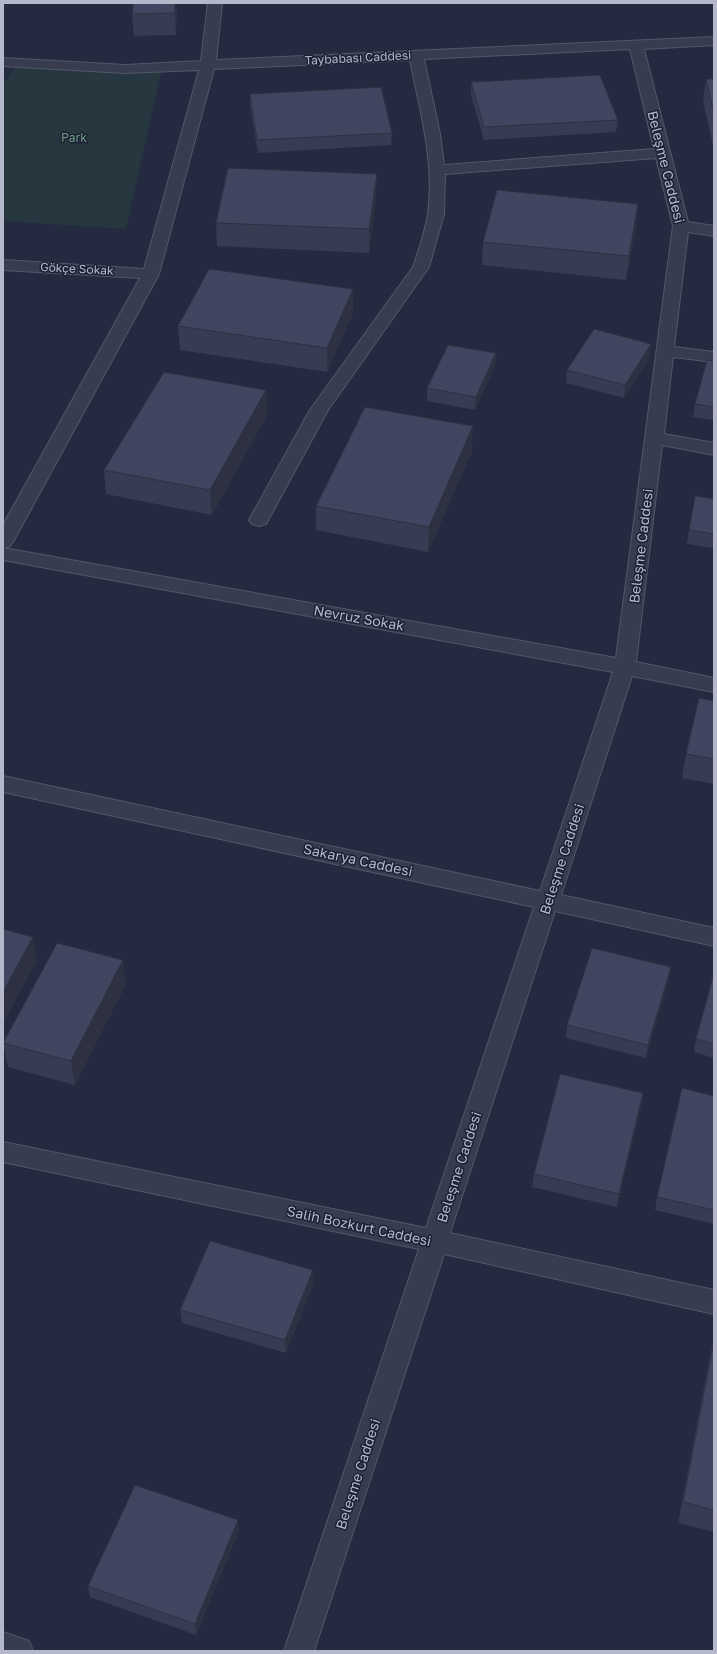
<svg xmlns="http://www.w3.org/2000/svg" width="717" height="1654" font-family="'Golos Text',sans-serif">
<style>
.green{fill:#263740}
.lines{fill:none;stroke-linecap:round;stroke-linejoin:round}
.minor-casing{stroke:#53576a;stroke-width:2}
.minor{fill:#383c4f;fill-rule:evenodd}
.wall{fill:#373c52}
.shaded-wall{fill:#2d3142}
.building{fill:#40465f;stroke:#2d3142}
.labels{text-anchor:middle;stroke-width:3;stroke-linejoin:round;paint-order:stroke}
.far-street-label{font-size:12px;fill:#b4b8ca;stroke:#1d2134}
.far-park-label{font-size:12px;fill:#6a9b80;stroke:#1d2134}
.street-label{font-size:14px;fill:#b4b8ca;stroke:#1d2134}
</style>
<rect width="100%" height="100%" fill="#242a3f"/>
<path class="green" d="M17 65 162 68 126 229 3 221V84Z"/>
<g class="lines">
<g class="minor-casing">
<path id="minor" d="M208 3H222L216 60 714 37V45L644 49 688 222 714 226V236L688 232 674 347 714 352V362L673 357 664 434 714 443V455L662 445 636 662 714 678V692L632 676 561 895 714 928V946L555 911 450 1233 714 1290V1314L444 1254 314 1651H284L419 1249 3 1162V1142L426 1228 534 907 3 792V776L540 891 613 672 3 560V525L140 278 3 270V260L144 269 199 70 125 73 3 66V58L125 65 201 61ZM630 49 654 149 444 165 440 134 424 59ZM410 60C420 110 435 162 428 214 425 232 419 250 413 267L310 410 249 520 252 524 259 526 266 524 328 410 429 267 444 214 445 174 656 158 673 226 616 658 4 548 10 546 13 542 159 274 214 69Z
M3 1632 29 1641 33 1651H3Z"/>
</g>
<use href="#minor" class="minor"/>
</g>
<path class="wall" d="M133 3H177L176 35 134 36 132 14Z
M706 79H714V145H713L703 101Z
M471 82 618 120 616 132 484 140 471 95Z
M250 94 392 133 391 145 258 153 250 106Z
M376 197 369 253 217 246 216 223Z
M636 227 626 280 482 265 483 242Z
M353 313 327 372 180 350 178 326Z
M496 353 495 366 475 410 427 401V388Z
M650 357 624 398 566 383 567 370Z
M714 361V420L693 417 695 404Z
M266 390 267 415 212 515 106 494 104 470Z
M472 451 428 552 316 530V506Z
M714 499V548L687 544 689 530Z
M714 701V784L682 778 686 754Z
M714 973V1058L694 1052 696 1039Z
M669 980 646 1058 566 1038 567 1025Z
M126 984 75 1085 8 1067 3 1043Z
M643 1093 641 1106 617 1207 532 1187 534 1174Z
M714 1096V1224L655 1210 657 1197Z
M314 1282 286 1353 182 1323 180 1310Z
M714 1340V1532L678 1523 710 1355Z
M238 1520 239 1531 196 1635 90 1597 88 1586Z"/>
<path class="shaded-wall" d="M175 3H177L176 35 175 13Z
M377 174 376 197 369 253V229Z
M638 204 636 227 626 280 629 256Z
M353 289V313L327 372V348Z
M651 344 650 357 624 398 625 385Z
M496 353 495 366 475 410 476 397Z
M266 390 267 415 212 515 210 490Z
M473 426 472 451 428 552 429 527Z
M33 937 37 961 3 1024V992Z
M123 960 126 984 75 1085 71 1061Z
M671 967 669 980 646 1058 648 1045Z
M643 1093 641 1106 617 1207 619 1194Z
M313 1270 314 1282 286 1353 285 1340Z
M238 1520 239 1531 196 1635 195 1624Z"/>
<path class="building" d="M133 3H175V13L132 14Z
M600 75 618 120 484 127 471 82Z
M706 79H714V115Z
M381 87 392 133 257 140 250 94Z
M228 168 377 174 369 229 216 223Z
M497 190 638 204 629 256 483 242Z
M209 269 353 289 327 348 178 326Z
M594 329 651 344 625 385 567 370Z
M448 345 496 353 476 397 427 388Z
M707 360 714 361V407L695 404Z
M164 372 266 390 210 490 104 470Z
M365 407 473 426 429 527 316 506Z
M695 496 714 499V534L689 530Z
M699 698 714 701V759L686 754Z
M3 929 33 937 3 992Z
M57 943 123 960 71 1061 3 1043Z
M592 948 671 967 648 1045 567 1025Z
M714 973V1044L696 1039Z
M560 1074 643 1093 619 1194 534 1174Z
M682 1088 714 1096V1210L657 1197Z
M210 1241 313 1270 285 1340 180 1310Z
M714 1341V1510L683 1502Z
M135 1485 238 1520 195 1624 88 1586Z"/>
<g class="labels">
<g class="far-street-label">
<text transform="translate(358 58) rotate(-3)" y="4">Taybabası Caddesi</text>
<text transform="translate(77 269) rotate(3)" y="4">Gökçe Sokak</text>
</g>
<g class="far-park-label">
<text x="74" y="142">Park</text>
</g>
<g class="street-label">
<text transform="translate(666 167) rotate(76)" y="5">Beleşme Caddesi</text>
<text transform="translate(641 546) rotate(-83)" y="5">Beleşme Caddesi</text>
<text transform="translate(359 618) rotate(10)" y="5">Nevruz Sokak</text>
<text transform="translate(562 859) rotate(-72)" y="5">Beleşme Caddesi</text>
<text transform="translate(358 860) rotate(12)" y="5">Sakarya Caddesi</text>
<text transform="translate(459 1167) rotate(-72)" y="5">Beleşme Caddesi</text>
<text transform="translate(359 1226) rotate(12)" y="5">Salih Bozkurt Caddesi</text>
<text transform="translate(358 1474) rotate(-72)" y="5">Beleşme Caddesi</text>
</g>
</g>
<rect width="717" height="1654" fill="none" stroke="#b4b8ca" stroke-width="8"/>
</svg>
